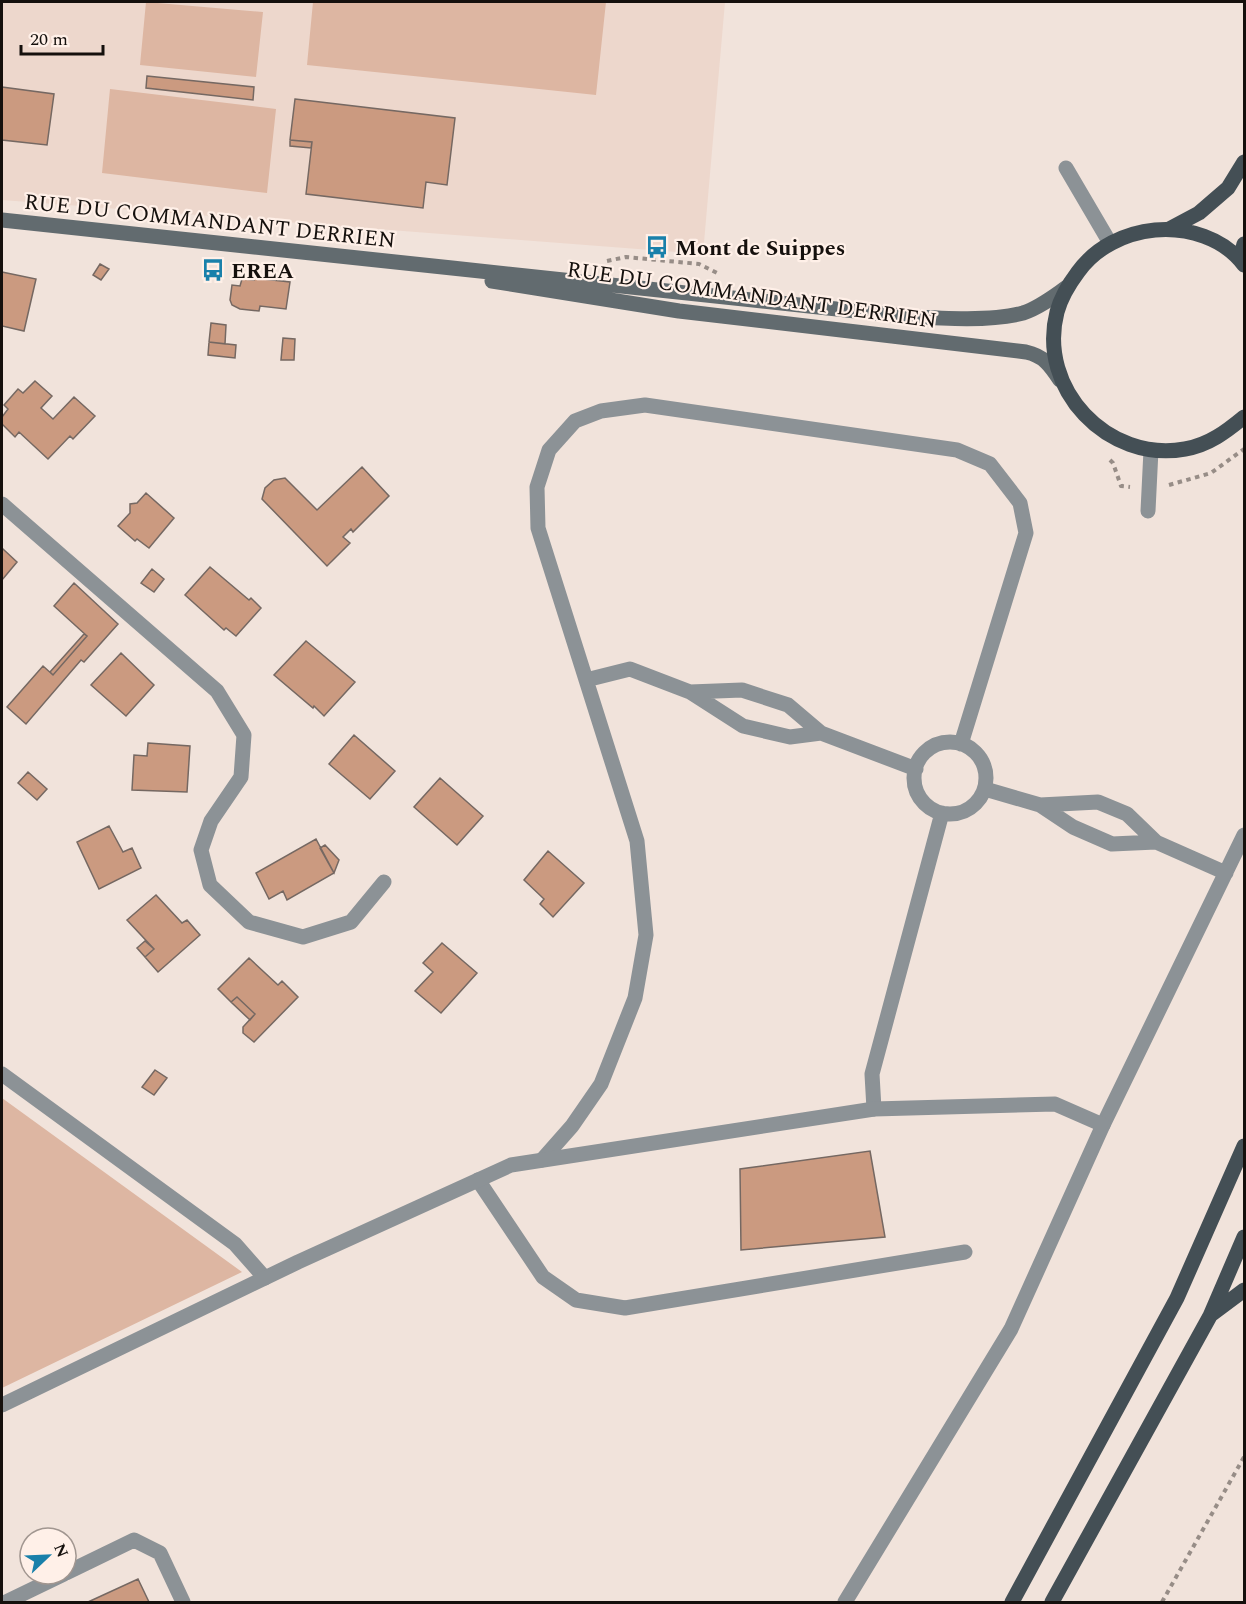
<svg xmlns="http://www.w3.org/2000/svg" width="1246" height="1604" font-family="Spectral,serif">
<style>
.built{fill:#edd7cc}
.green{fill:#ddb6a2}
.building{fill:#cb9a80;stroke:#756862;stroke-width:1.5}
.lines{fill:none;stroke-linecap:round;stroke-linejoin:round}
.path{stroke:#978d87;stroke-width:4;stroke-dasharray:4.5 4.5;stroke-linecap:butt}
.lane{stroke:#8c9296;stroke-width:15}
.street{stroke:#8c9296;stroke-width:15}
.secondary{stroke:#626b6f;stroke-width:15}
.primary{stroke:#444f55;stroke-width:15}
.labels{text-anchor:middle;stroke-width:4.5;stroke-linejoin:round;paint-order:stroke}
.street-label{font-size:22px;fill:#15100d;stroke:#fff0e8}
.poi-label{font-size:22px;font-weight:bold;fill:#15100d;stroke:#fff0e8;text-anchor:start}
</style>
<rect width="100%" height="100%" fill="#f1e3db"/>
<path class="built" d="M2 2H725L703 254 2 200Z"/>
<path class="green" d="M146 2 263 12 256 77 140 65Z
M313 2H606L596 95 307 65Z
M110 89 276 109 267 193 102 173Z
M2 1098 242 1272 2 1388Z"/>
<path class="building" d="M147 76 254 87 253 100 146 88Z
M2 87 54 94 47 145 2 140Z
M295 99 455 118 447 185 426 182 423 208 306 194 312 142 290 140Z
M290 140 312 142 311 148 290 146Z
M100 264 109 269 101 280 93 275Z
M2 272 36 279 24 331 2 326Z
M254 278 290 282 286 309 260 306 259 311 240 309 232 305 230 300 232 285 240 286 242 279 254 280Z
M211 323 226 325 225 344 209 342Z
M283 338 295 339 294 360H281Z
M209 342 236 345 235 358 208 355Z
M35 381 52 396 41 408 53 419 74 397 95 416 73 439 70 436 48 459 19 432 15 437 2 424V417L8 409 4 405 18 389 23 393Z
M362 467 389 496 353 532 351 529 343 537 350 543 327 566 262 499 265 488 274 480 285 478 317 510Z
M146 493 174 518 149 548 137 539 135 541 118 526 130 513V504L137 503Z
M3 549 17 562 2 580V551Z
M210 567 249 600 251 598 261 608 236 636 226 628 224 630 185 595Z
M152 569 164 579 154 592 141 583Z
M74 583 118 624 84 662 81 660 26 724 7 707 43 666 53 675 87 636 54 606Z
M84 634 87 636 53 675 50 672Z
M306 641 355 682 324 716 314 706 313 708 274 675Z
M121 653 154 685 126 716 91 685Z
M354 735 395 771 370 799 329 764Z
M148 743 190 746 187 792 132 790 134 755 147 756Z
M28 772 47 789 37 800 18 783Z
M440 778 483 816 457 845 414 807Z
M109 826 123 852 132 848 141 868 99 889 77 842Z
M316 839 334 873 287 900 283 891 269 899 256 873Z
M325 845 339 860 334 873 320 848Z
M548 851 584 883 553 917 540 904 544 899 524 880Z
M156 895 182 923 187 920 200 935 158 972 145 957 154 949 127 920Z
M145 941 154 949 145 957 137 948Z
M442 943 477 973 441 1013 415 991 433 972 423 963Z
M249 958 278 985 282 981 298 997 254 1042 243 1033V1027L255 1014 237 997 231 1002 218 989Z
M237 997 255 1014 250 1020 231 1002Z
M155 1070 167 1078 154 1095 142 1087Z
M870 1151 885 1237 741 1250 740 1169Z
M138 1579 149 1602H88Z"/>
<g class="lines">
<path class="path" d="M607 261 626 257 699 264 719 274
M1110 460 1113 463 1121 486 1130 487
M1169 485 1211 473 1244 449
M1162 1602 1244 1457"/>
<path class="lane" d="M1066 168 1110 243
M1148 511 1151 450
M586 680 630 669 690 692 742 690 788 705 821 733 916 769
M690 692 743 726 790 737 821 733
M914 778a36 36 0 1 1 72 0a36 36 0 1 1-72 0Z
M985 789 1040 805 1098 802 1127 814 1156 842 1226 873
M1040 805 1073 827 1112 844 1156 842
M2 1074 235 1244 265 1278
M874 1109 872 1074 942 813
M1103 1125 1244 835
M542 1160 572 1126 601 1084 635 998 646 935 637 841 538 528 537 487 549 450 575 421 601 411 645 405 957 450 990 464 1020 503 1026 533 961 744
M478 1180 543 1277 576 1300 625 1308 965 1252
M66 1573 134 1540 160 1553 183 1602
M6 1602 64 1574"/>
<path class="street" d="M2 504 217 691 244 735 241 777 211 821 201 850 210 885 249 922 303 937 351 922 384 882
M2 1405 298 1262 511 1165 874 1109 1055 1104 1103 1125 1011 1329 845 1602"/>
<path class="secondary" d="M2 220C302 253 602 283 902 316 936 318 991 322 1023 313 1039 308 1054 296 1067 287
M492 281 679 311 1026 352C1044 356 1050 365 1060 380"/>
<path class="primary" d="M1169 229 1199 213 1228 188 1244 162
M1240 259 1244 244
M1244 265C1224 238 1187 227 1155 230 1125 233 1096 247 1078 272 1069 284 1061 297 1057 312 1037 389 1108 463 1185 449 1209 445 1227 431 1244 417
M1212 1314 1244 1290
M1012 1602 1177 1298 1244 1146
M1052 1602 1210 1316 1244 1237"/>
</g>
<defs>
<g id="bus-bare" transform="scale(1.8)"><path d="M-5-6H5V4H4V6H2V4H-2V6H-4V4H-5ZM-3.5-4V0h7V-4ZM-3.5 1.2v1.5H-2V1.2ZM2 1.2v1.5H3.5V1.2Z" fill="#1980aa" stroke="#fff0e8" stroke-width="2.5" paint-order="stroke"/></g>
</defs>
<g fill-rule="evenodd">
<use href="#bus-bare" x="657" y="247"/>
<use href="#bus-bare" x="213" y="270"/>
</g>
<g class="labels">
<g class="street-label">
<text transform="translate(210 220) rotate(6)" y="8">RUE DU COMMANDANT DERRIEN</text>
<text transform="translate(752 294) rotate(8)" y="8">RUE DU COMMANDANT DERRIEN</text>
</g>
<g class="poi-label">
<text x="675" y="255">Mont de Suippes</text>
<text x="231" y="278">EREA</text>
</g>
</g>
<rect width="1246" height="1604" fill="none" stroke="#15100d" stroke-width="6"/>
<g transform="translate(48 1556) rotate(67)"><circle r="28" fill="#fff0e8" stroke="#a19690" stroke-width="1.5"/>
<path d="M0-4.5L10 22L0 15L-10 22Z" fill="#1980aa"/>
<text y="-9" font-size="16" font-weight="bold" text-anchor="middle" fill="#15100d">N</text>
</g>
<path d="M21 45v9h82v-9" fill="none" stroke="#15100d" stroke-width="3"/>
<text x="30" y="45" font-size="18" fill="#15100d" stroke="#fff0e8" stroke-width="4.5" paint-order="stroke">20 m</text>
</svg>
